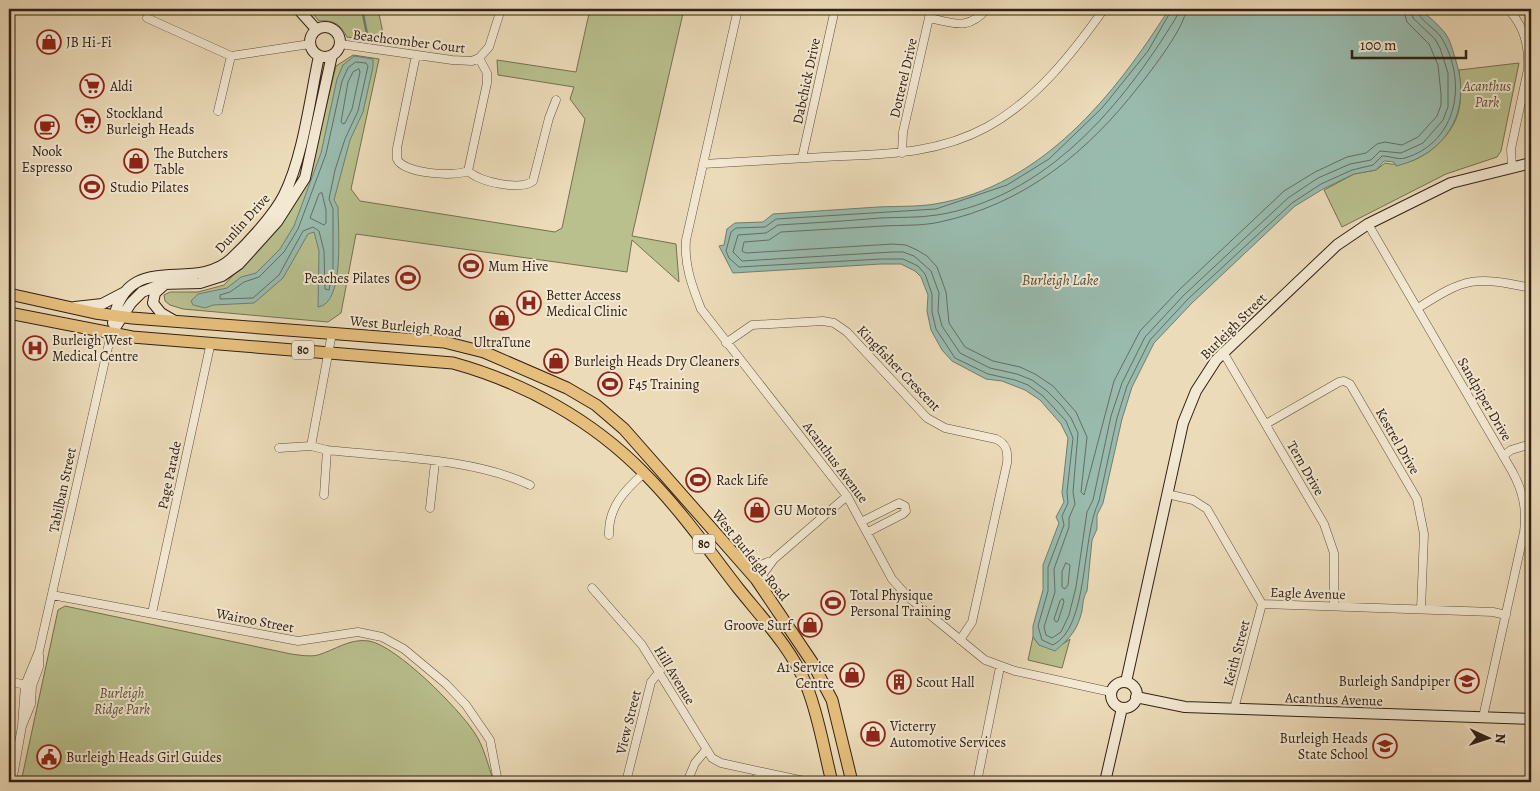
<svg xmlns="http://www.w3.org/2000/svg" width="1540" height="791" font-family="Alegreya,serif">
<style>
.green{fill:#b9c08e;stroke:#757052}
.water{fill:#99bbae;stroke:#6f7d71}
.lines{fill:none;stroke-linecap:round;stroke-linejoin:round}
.shore{stroke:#656e62;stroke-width:1}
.stream{stroke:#6f7d71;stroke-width:2.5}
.street-casing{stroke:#604f3e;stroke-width:9}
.secondary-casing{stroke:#312015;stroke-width:12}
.primary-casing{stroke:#312015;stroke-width:13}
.street{stroke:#f3e8d2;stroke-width:8}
.secondary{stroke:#f3e8d2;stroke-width:10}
.primary{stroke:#e6be7c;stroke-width:11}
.labels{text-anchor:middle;stroke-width:4;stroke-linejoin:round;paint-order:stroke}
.shield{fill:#f3e8d2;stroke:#6b5c4e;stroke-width:1}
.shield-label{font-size:12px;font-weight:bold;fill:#312015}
.street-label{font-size:14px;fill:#312015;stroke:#f3e8d2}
.poi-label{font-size:14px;fill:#312015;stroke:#f3e8d2;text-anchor:start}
.park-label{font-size:14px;font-style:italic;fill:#5a5039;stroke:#f3e8d2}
.water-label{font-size:15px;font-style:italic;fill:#504e43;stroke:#f3e8d2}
</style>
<rect width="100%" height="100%" fill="#ecdbb9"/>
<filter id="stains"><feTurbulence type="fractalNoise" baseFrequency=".004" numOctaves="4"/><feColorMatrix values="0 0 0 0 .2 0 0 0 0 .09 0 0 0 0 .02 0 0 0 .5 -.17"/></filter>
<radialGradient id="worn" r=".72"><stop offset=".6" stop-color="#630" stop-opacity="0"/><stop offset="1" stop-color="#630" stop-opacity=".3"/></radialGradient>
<path class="green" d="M309 9H378L385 43 347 37C340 24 334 20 319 21Z
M590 9H684L632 236 676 244 679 282 632 240 627 272 356 234 341 313 328 322 183 309 170 305 165 301 164 295 170 292H198L224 285 248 259 308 181 336 66 353 55 379 59 351 189 360 201 555 232 562 228 585 119 570 99 574 87 498 75 497 60 576 72Z
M1519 63 1501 151 1497 157 1446 174 1342 227 1324 190 1354 174 1376 170 1385 163C1415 171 1454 138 1459 109 1462 97 1460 83 1459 70Z
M65 606 291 654C299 655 310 657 318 655 335 650 350 638 369 641 397 646 458 708 474 732 484 746 488 766 494 782H21L58 610Z
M1033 637 1039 645 1063 644 1070 639 1062 668 1028 660Z"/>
<path class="water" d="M1169 9H1420C1428 16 1438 24 1445 33 1451 41 1453 52 1456 61 1472 112 1446 154 1396 166L1394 162 1384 161 1376 170 1354 174 1323 189 1295 206 1192 303 1154 343 1132 387 1122 419 1103 503 1097 515V529L1092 540 1087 591C1083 597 1083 604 1082 611 1077 631 1070 638 1055 651L1039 645 1033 637V626L1043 590V565L1059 523 1056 517 1064 502 1062 493 1068 438 1061 424 1040 400 1025 390 1002 381 986 379 952 361 942 350 931 330 927 311 928 295 921 277 915 271 901 264H881L733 273 719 246 724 245 727 229 735 223 763 222 773 214C808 212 843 209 878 207 897 206 917 207 935 204 1042 186 1115 95 1169 9Z
M354 56 373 59V67L363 112 350 140 334 200 338 207C338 229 345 304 318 307L319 251 314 232 308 234 283 278 254 303 213 305 205 308 193 305 191 301 198 294 227 288 241 277 256 273 280 249 294 226 321 153 337 79 343 65Z"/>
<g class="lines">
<path class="shore" d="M1172 9 1148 51 1102 108 1049 159 1007 185 936 209 776 219 765 227 736 228 731 232 726 251 729 258 739 267 881 259H903L918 266 925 274 932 294V312L936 329 955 358 988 374 1015 380 1028 385 1043 396 1066 421 1073 438 1067 492 1068 503 1062 516 1064 525 1048 567V591L1038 626 1042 640 1053 645C1089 627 1081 538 1099 501L1117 418 1127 386 1150 340 1188 299 1292 203 1321 184 1352 170 1373 165 1382 156C1390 156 1398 160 1405 158 1458 142 1468 81 1441 37 1435 28 1418 20 1417 9
M1179 9 1177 16C1123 105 1046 198 937 215 918 218 899 217 880 218 846 221 812 223 778 225L766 233 738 235 733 252 742 261 892 252H903L914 256 931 271 939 293 938 311 942 326 960 353 990 368 1017 374 1032 380 1047 391 1061 405 1071 418 1078 433 1073 492 1075 504 1069 518V527L1054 569 1055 592 1044 627 1046 635 1052 638 1061 632 1069 615 1076 587 1087 512 1093 500 1111 416 1122 383 1145 337 1184 295 1288 198 1318 178 1350 164 1371 160 1380 151 1401 153 1423 143 1443 120 1448 107V73L1440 48 1435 39 1413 18 1411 9
M1186 9C1186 26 1151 71 1139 86 1087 153 1024 204 940 222 922 226 902 225 883 226 849 228 815 230 781 232L769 240 744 242 742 251 746 253 893 244 906 245 917 250 927 256 937 267 946 292 949 323 965 347 993 361 1020 367 1035 374 1053 386 1076 412 1087 437 1081 492 1084 495 1114 381 1140 331 1179 290 1284 191 1315 172 1347 157 1366 153 1377 144 1385 142 1402 145 1418 137 1437 116 1441 105V94L1438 65 1429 44 1407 22 1403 9
M356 62 366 63 368 66 358 111 345 139 335 170 329 199 333 209V269L329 290 325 289 324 251 319 231 313 227 303 231 279 275 253 298 220 299V295L230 292 244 282 259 277 284 252 298 229 326 154 342 81 348 68Z
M359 69 360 72 352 109 345 123 343 124 341 122 348 82 353 72Z
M322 193 326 210V223L324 225 310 218 319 194Z
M1066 563 1070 565 1068 585 1065 589 1062 587V572Z
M1063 599 1064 602 1058 621 1056 622 1054 619 1060 601Z"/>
<path class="stream" d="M362 9 368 39"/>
<g class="street-casing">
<path id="street" d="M738 9 686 240C684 265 692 286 701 309L847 496 892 579 908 597 985 660 1015 671 1111 692
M1508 9C1524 26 1529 45 1528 69L1511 149 1512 167
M147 18 231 56 310 44
M929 18C955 23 967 31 987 9
M340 44 452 60 472 61 479 58 489 47 501 9
M416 55 397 148V159C404 174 455 177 468 171L487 83V73L479 58
M218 111 231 56
M902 153 903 132 931 9
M802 158 835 9
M703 164C743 162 784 159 824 157 881 154 936 155 987 127 1036 100 1072 54 1104 9
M468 171C480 182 520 191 533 181L549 118 556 100
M1368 224 1512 471C1523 491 1527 509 1524 532L1483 717
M1418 308C1466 277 1475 276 1531 288
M726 343 752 325 823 321 834 323 847 332 927 418 945 428 996 439C1007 444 1008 452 1007 463L972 622 960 640
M1223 352 1324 524 1334 553V606
M1266 424 1339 382 1344 381 1350 384 1417 499 1424 534 1421 609
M311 446 332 333
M279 448 311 446 327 450C390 457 473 458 530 485
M1503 456 1511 450 1531 444
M1167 494 1193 500 1207 509 1262 604 1493 612 1506 615
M324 495 327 450
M430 508 435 462
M863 521 899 503 905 506 906 511 903 514 868 532
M609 535C608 507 625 490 644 473
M744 563 756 567 768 562
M592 588 642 645 712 758 721 763 809 782
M764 588 763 574 774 559 847 496
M52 595 298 641 358 632 382 637 404 649 446 684 466 705 490 740 498 782
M152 613 211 342
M9 681 29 686
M1234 709 1262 604
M22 726 25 685 39 651 111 334
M12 782 22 726 31 704 32 686 39 667V655
M626 782 651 682 660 671
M687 782 695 763 706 750
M755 782 758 771
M977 782 1000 667"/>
</g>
<g class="secondary-casing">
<path id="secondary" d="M298 9 316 29
M310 42a15 15 0 1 1 30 0a15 15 0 1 1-30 0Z
M165 284 155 293 153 303 161 313 173 320
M75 307 102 304 125 292
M113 323C125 247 193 294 231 259 248 243 274 215 284 195 303 157 310 98 319 56
M111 334 131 303 142 292 162 284 200 283 222 276 239 264 277 222 305 178 332 55
M1126 682 1183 423 1196 391 1216 360 1337 245 1368 224 1451 183 1531 163
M1111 695a13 13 0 1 1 26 0a13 13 0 1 1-26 0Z
M1136 697 1185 707 1531 719
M1105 782 1122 708"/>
</g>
<g class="primary-casing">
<path id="primary" d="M9 294 95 313 132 318 444 342 484 352 567 388 596 405 624 429 756 579 812 662 832 700 852 782
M9 313 132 337 453 363C525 383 592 420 644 473 679 508 708 549 738 588 762 618 793 650 807 687 819 717 824 751 832 782"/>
</g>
<use href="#street" class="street"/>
<use href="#secondary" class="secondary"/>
<use href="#primary" class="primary"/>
</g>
<defs>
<g id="shop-ring" transform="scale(1.25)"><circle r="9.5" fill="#f3e8d2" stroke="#8f2418" stroke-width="1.5"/><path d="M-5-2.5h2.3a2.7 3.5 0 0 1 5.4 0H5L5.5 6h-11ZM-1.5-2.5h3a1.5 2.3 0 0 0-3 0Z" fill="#8f2418"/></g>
<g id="supermarket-ring" transform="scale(1.25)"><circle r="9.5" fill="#f3e8d2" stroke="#8f2418" stroke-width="1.5"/><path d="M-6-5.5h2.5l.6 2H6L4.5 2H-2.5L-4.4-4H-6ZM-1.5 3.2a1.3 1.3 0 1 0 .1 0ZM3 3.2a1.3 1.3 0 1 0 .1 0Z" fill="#8f2418"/></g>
<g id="cafe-ring" transform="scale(1.25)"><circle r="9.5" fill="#f3e8d2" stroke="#8f2418" stroke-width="1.5"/><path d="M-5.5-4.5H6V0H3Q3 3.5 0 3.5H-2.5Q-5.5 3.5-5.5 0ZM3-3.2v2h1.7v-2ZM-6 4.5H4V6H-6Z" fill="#8f2418"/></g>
<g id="stadium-ring" transform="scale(1.25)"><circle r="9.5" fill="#f3e8d2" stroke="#8f2418" stroke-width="1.5"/><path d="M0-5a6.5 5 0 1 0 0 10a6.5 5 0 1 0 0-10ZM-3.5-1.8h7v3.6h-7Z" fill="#8f2418"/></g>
<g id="hospital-ring" transform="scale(1.25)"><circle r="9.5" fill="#f3e8d2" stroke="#8f2418" stroke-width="1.5"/><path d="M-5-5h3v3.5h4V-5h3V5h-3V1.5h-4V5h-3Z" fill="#8f2418"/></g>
<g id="school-ring" transform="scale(1.25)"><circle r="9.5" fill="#f3e8d2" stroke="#8f2418" stroke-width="1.5"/><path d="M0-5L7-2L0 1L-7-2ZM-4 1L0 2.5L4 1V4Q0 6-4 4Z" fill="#8f2418"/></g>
<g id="building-ring" transform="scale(1.25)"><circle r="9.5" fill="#f3e8d2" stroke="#8f2418" stroke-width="1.5"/><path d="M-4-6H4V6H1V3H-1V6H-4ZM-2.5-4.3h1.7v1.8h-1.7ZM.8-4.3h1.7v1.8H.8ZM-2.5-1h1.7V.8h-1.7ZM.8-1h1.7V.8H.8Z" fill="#8f2418"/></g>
<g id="civic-ring" transform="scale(1.25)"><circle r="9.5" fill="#f3e8d2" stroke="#8f2418" stroke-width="1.5"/><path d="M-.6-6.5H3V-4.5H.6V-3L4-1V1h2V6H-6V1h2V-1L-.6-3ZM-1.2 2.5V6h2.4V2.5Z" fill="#8f2418"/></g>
</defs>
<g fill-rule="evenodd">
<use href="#shop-ring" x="49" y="42"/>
<use href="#supermarket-ring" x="92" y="86"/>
<use href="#supermarket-ring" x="88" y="121"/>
<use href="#cafe-ring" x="47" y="127"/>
<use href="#shop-ring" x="136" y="161"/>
<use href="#stadium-ring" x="92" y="187"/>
<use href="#stadium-ring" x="471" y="266"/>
<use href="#stadium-ring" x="408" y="278"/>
<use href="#hospital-ring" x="529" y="303"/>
<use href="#shop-ring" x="502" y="318"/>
<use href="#hospital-ring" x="35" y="348"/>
<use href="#shop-ring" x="556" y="361"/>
<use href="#stadium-ring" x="610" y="384"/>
<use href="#stadium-ring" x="698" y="480"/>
<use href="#shop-ring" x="757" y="510"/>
<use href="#stadium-ring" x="833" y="603"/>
<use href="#shop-ring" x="810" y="625"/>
<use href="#shop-ring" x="852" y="675"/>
<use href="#school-ring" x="1467" y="681"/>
<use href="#building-ring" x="899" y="682"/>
<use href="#shop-ring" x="873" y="734"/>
<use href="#school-ring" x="1385" y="746"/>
<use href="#civic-ring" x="49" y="757"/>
</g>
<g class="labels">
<g class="shield">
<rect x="292" y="340.5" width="22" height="19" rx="4"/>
<rect x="693" y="534.5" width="22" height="19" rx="4"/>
</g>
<g class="shield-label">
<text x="303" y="354">80</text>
<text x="704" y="548">80</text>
</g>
<g class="street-label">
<text transform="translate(409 41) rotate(7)" y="5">Beachcomber Court</text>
<text transform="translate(903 78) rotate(-77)" y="5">Dotterel Drive</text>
<text transform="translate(806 81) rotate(-78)" y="5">Dabchick Drive</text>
<text transform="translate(242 223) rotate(-48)" y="5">Dunlin Drive</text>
<text transform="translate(406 326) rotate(6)" y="5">West Burleigh Road</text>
<text transform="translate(1233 326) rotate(-45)" y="5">Burleigh Street</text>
<text transform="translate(899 368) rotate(46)" y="5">Kingfisher Crescent</text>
<text transform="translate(1485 399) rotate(60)" y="5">Sandpiper Drive</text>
<text transform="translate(1398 441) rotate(60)" y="5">Kestrel Drive</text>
<text transform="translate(836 462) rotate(53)" y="5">Acanthus Avenue</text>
<text transform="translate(1306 468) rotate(60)" y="5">Tern Drive</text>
<text transform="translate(169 475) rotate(-78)" y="5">Page Parade</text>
<text transform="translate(62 490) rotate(-78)" y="5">Tabilban Street</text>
<text transform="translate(751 555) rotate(51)" y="5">West Burleigh Road</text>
<text transform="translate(1308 593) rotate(2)" y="5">Eagle Avenue</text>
<text transform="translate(255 620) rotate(11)" y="5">Wairoo Street</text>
<text transform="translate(1236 653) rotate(-75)" y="5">Keith Street</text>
<text transform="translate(675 675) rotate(59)" y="5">Hill Avenue</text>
<text transform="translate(1334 699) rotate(2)" y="5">Acanthus Avenue</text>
<text transform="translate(628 722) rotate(-76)" y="5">View Street</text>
</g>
<g class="poi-label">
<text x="66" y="47">JB Hi-Fi</text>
<text x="110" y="91">Aldi</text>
<text x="106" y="118">Stockland<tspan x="106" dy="16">Burleigh Heads</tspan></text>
<text x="47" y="156" text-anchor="middle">Nook<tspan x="47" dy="16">Espresso</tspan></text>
<text x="154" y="158">The Butchers<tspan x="154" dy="16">Table</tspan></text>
<text x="110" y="192">Studio Pilates</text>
<text x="488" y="271">Mum Hive</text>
<text x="390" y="283" text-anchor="end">Peaches Pilates</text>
<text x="546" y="300">Better Access<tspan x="546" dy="16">Medical Clinic</tspan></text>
<text x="52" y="345">Burleigh West<tspan x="52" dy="16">Medical Centre</tspan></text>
<text x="502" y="347" text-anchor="middle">UltraTune</text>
<text x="574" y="366">Burleigh Heads Dry Cleaners</text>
<text x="628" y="389">F45 Training</text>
<text x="716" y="485">Rack Life</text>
<text x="774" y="515">GU Motors</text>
<text x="850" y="600">Total Physique<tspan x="850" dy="16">Personal Training</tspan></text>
<text x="792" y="630" text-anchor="end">Groove Surf</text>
<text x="834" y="672" text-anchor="end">A1 Service<tspan x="834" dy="16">Centre</tspan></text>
<text x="1450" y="686" text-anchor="end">Burleigh Sandpiper</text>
<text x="916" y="687">Scout Hall</text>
<text x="890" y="731">Victerry<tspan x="890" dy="16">Automotive Services</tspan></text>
<text x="1368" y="743" text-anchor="end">Burleigh Heads<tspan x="1368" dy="16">State School</tspan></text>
<text x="66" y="762">Burleigh Heads Girl Guides</text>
</g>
<g class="park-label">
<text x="1487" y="91">Acanthus<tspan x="1487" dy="16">Park</tspan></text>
<text x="122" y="698">Burleigh<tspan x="122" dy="16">Ridge Park</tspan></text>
</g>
<g class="water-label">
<text x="1060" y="285">Burleigh Lake</text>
</g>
</g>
<rect width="1540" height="791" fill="none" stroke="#ecdbb9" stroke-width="30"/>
<rect x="10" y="10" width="1520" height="771" fill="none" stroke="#312015" stroke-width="2.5"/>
<rect x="15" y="15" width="1510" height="761" fill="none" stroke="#312015"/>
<g transform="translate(1488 738) rotate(93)" stroke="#f3e8d2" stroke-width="4" paint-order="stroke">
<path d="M0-4L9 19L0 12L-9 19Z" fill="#312015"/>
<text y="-8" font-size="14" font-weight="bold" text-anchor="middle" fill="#312015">N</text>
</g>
<path d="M1352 50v8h114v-8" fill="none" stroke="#312015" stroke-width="2.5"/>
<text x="1360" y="50" font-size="15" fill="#312015" stroke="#f3e8d2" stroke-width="4" paint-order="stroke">100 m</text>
<rect width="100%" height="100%" filter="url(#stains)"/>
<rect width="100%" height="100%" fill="url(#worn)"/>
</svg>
